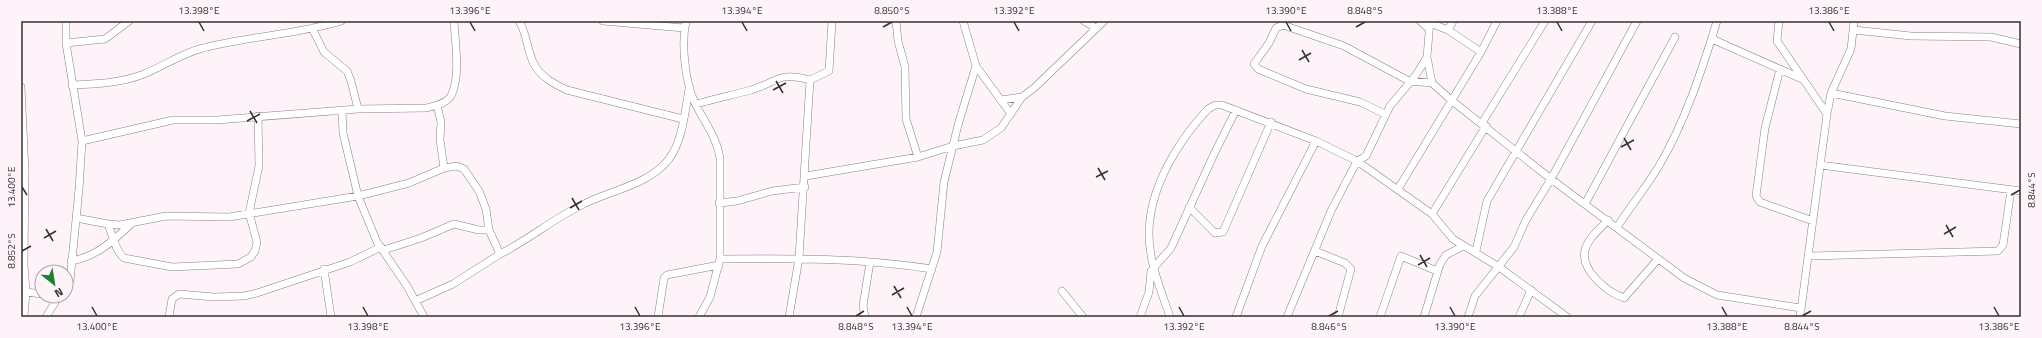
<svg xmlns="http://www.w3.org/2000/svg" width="2042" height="338" font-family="'Titillium Web',sans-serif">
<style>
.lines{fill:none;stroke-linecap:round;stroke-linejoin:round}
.minor-casing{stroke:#8e7f87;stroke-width:8}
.minor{stroke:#fff;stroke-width:7}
.ticks{fill:none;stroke:#352f32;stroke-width:1.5}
.neatline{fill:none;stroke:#352f32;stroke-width:1.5}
.ticks-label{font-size:10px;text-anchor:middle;fill:#352f32}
</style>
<rect width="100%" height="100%" fill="#fdf3f9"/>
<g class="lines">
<g class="minor-casing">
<path id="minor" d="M66 21V43L82 141 79 189 70 281 66 288
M519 21C527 34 527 49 533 62 539 76 554 84 567 90L683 119
M603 21 684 28
M686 21C681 44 685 82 695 103 704 122 717 137 720 158V259L710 297 699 317
M896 21 898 41 905 67 906 119 918 157
M963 21 976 66 1011 114
M1084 21 1096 28
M1420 21 1429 29
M1779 21 1777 41 1827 114
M1430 23 1448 30 1481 52
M312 28 324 52 347 71 351 81 358 109
M1448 30 1453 21
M1854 30 1911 36 1991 37 2021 44
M1712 39 1802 79
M66 43 105 39 129 21
M1427 57 1432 83 1451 100 1551 179 1684 278 1717 295 1801 308
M1780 69 1765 128 1756 196 1760 202 1813 221
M72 85C97 84 121 83 144 74 164 66 182 53 203 48 248 36 296 35 341 21
M21 87 25 171 24 264 26 292 24 317
M1831 93 1945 116 2021 124
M1001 100 1022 97
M696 104C714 99 732 95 751 90 778 82 778 71 810 80
M437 105 441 122 440 140 444 168
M342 110 343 133 358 196 377 242 407 286 424 317
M1385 114 1360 102 1306 89 1258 69 1254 64 1269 43 1276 28 1283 25 1344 46 1409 81 1432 83
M1482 123 1545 21
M82 141 173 120H217L358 109 426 108C434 106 446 104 451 96 461 77 455 42 454 21
M1820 165 2021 191
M806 176 918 157 953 146 983 140 1001 128 1022 97 1034 88 1104 21
M1398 189 1481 52 1497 21
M719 203 737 201 772 191 805 187
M1585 204 1675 37
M1189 207 1215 233 1223 232 1271 122
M1432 214 1486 126
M76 218 108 224 120 225 166 216 229 217 358 196 409 183 444 168 457 166 464 169 479 191 486 209 489 230 500 254C530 239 554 218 584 204 611 190 649 185 669 159 683 140 685 111 689 89
M1608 220C1600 229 1588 238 1585 250 1580 270 1607 292 1624 298L1658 259
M108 224C112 234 116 252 124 258L172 267 238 264 251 257 255 251 257 242 249 213 259 166 258 116
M1617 227C1631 206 1646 187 1659 166 1685 122 1702 70 1717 21
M384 250 421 238 454 224 479 230H489
M1315 251 1345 263 1351 269 1338 317
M1476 251 1487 201 1592 21
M1810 256 1998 251 2003 245 2011 190
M720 259C791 258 862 258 932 269
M71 261C96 257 113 241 131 224
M324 269 331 317
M1062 291 1083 317
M26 292 42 294
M415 301 453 284 500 254
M46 317 59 296
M169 317 172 299 179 294 214 297 244 296 257 293 350 262 381 247
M658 317 664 278 667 275 719 265
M789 317 799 258 810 80 829 71 832 21
M865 317 863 306 870 262
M916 317 937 252 944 182 958 125 976 66
M1140 317 1149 292 1151 271 1171 248 1215 152 1236 110
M1170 317C1161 290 1149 263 1149 234 1149 188 1178 141 1208 109L1215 105H1222L1316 141 1357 161 1432 214 1453 239 1499 267 1567 317
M1236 317 1262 246 1316 141
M1287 317 1331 211 1357 161 1366 156 1390 106 1416 75 1427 57 1430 21
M1380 317 1401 256 1437 271
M1424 317 1440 264 1446 255 1463 246
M1468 317 1475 296 1514 247 1526 220 1551 179 1637 21
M1519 317 1531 290
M1800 317 1827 114 1831 93 1851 49 1854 21"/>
</g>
<use href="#minor" class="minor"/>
</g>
<path class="ticks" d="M199 22 204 31M470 22 475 31M742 22 747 31M1014 22 1019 31M1286 22 1291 31M1557 22 1562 31M1829 22 1834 31M883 27 892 22M1356 27 1365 22M1302 50 1309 62M1299 60 1311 53M776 81 783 93M773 90 786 83M250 111 257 123M247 121 260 114M1624 138 1631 150M1621 147 1634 140M1098 168 1105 180M1096 177 1108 171M22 187 27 195M2011 195 2020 190M572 198 579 210M570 208 582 201M1946 225 1953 237M46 229 53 241M1944 234 1956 227M44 238 56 231M22 251 31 246M1420 255 1427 267M1418 265 1430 258M894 286 901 298M892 295 904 288M92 307 97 316M363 307 368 316M635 307 640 316M907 307 912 316M1179 307 1184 316M1450 307 1455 316M1722 307 1727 316M1994 307 1999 316M856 316 864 311M1329 316 1338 311M1802 316 1811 311"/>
<rect width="2042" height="338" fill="none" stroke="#fdf3f9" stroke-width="44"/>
<g transform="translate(54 284) rotate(150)"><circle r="19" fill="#fdf3f9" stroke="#ada5a9"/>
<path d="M0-3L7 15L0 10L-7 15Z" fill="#1d8033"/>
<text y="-6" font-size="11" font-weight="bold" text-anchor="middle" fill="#352f32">N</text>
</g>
<rect x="22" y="22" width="1998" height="294" class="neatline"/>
<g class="ticks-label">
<text x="199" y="14">13.398°E</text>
<text x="470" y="14">13.396°E</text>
<text x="742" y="14">13.394°E</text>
<text x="892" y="14">8.850°S</text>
<text x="1014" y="14">13.392°E</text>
<text x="1286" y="14">13.390°E</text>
<text x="1365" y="14">8.848°S</text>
<text x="1557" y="14">13.388°E</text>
<text x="1829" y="14">13.386°E</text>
<text transform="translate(11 187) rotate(-90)" y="4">13.400°E</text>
<text transform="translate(2031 190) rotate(-90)" y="4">8.844°S</text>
<text transform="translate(11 251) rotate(-90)" y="4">8.852°S</text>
<text x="97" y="330">13.400°E</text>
<text x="368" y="330">13.398°E</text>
<text x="640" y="330">13.396°E</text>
<text x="856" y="330">8.848°S</text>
<text x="912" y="330">13.394°E</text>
<text x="1184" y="330">13.392°E</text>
<text x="1329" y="330">8.846°S</text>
<text x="1455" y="330">13.390°E</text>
<text x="1727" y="330">13.388°E</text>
<text x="1802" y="330">8.844°S</text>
<text x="1999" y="330">13.386°E</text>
</g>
</svg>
